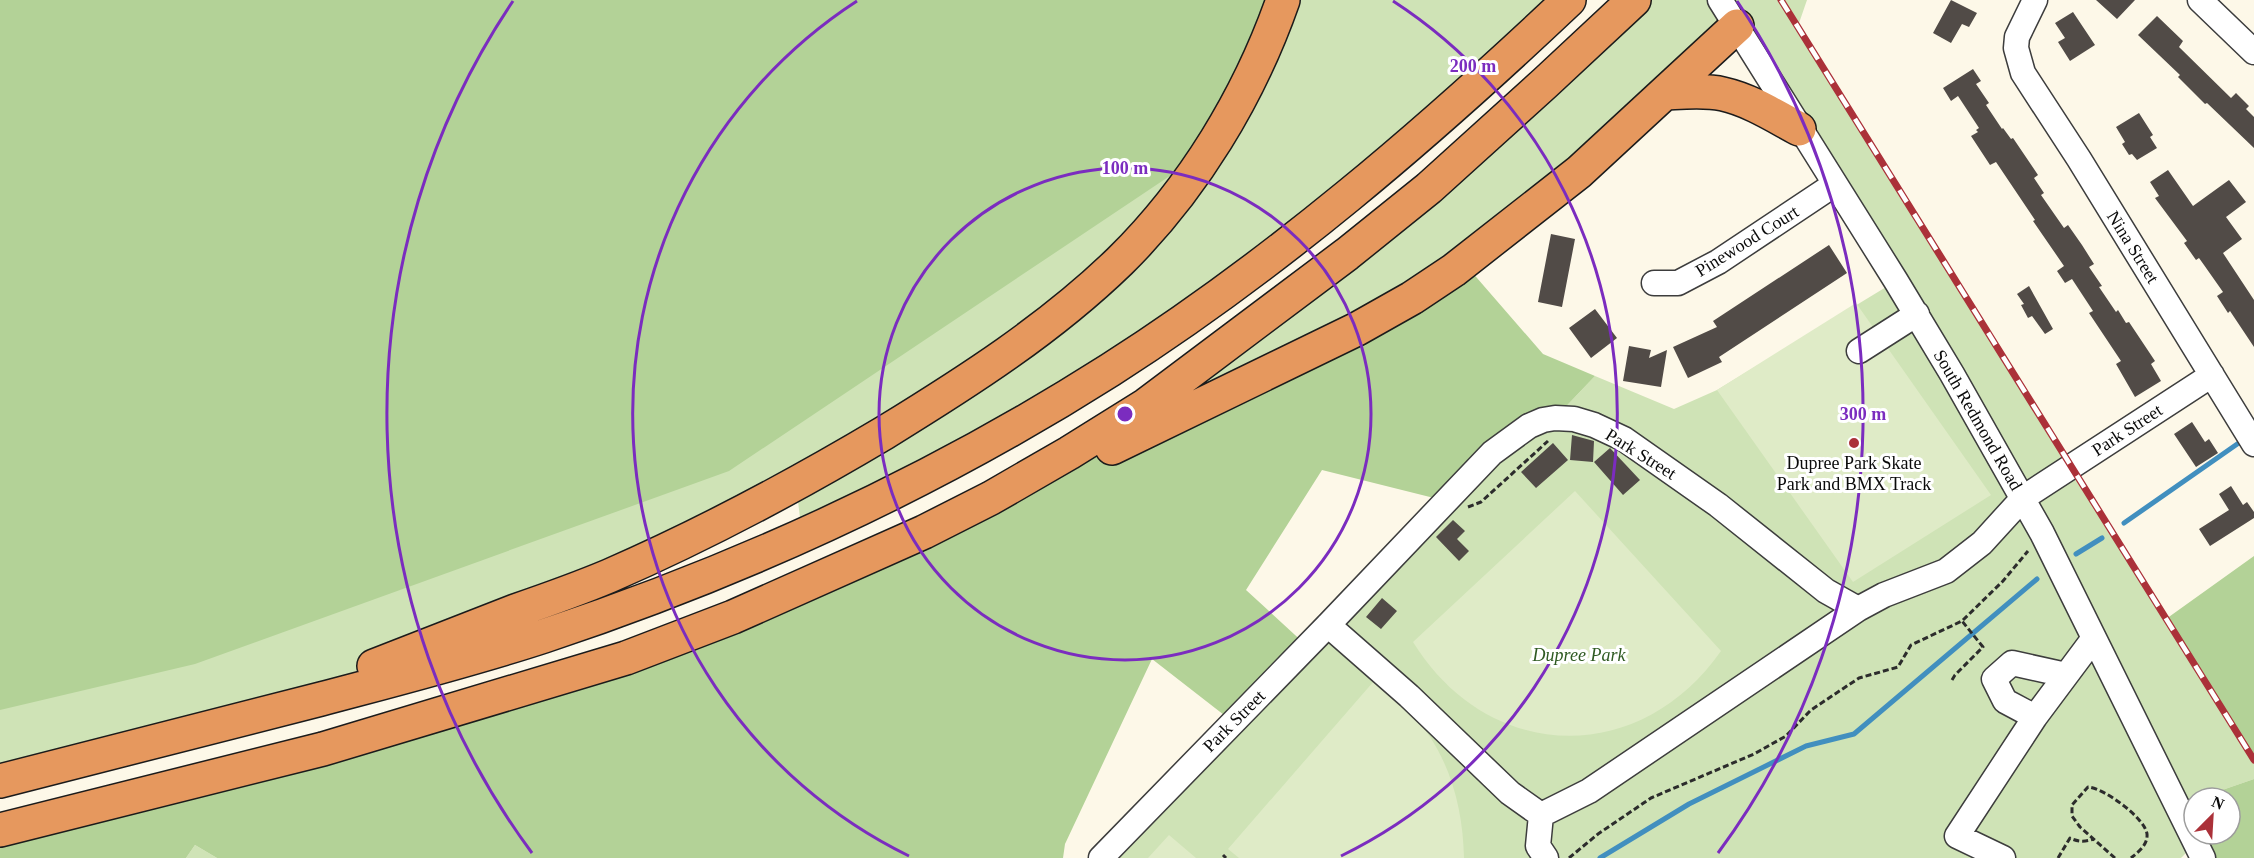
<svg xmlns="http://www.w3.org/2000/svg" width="2254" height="858" font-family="Georgia,serif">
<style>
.green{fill:#cfe3b6}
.forest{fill:#b3d297}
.pitch{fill:#dfebc7}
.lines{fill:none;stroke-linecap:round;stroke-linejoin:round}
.stream{stroke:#418fbf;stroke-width:5}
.building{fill:#514b47}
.minor-casing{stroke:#3d3d3d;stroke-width:27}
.highway-casing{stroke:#1b1b1b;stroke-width:36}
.path{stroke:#2c2c2c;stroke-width:3;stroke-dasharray:6 3;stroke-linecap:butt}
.minor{stroke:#fff;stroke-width:24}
.highway{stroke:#e6985e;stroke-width:33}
.rail-casing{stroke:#ab3139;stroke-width:7}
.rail{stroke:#fff;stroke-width:4.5;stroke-dasharray:14;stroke-linecap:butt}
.ring{fill:none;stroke:#7b2cbf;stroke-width:3}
.poi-dot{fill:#ab3139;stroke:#fff;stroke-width:2}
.labels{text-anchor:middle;stroke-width:6;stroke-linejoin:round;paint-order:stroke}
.street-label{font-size:18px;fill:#0a0a0a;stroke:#fff}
.poi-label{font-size:18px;fill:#0a0a0a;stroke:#fff}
.park-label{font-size:18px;font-style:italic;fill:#2f5a22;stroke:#fff}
.centre{fill:#7b2cbf;stroke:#fff;stroke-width:3}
.ring-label{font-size:18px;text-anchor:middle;font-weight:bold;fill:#7b2cbf;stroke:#fff;stroke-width:6;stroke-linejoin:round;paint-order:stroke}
</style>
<rect width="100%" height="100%" fill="#fdf8e8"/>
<path class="green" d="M1283 0H1569L1220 293 802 535 796 484 241 720 0 781V683Z
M1634 0H1807L1798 26 2254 760V779L2199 798H2194V800L2177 806 2189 850 2181 858H1101L1492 453 1555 418 1595 376 1674 409 1717 390 1896 281 1737 26 1454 270 1099 454 991 498 1146 405Z
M195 845 217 858H186Z"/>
<path class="forest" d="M0 0H1283L1210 149 729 471 195 664 0 710Z
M1464 263 1543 354 1595 376 1555 418 1446 501 1322 470 1246 590 1307 646 1233 722 1152 659 1065 844 1063 858H217L195 845 186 858H0V830L626 658 991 498 1099 454Z
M2254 556V760L2166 619Z
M2254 779V858H2203L2177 806 2194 800V834H2230V798H2199Z"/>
<path class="pitch" d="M1856 303 1991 495 1853 582 1717 390Z
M1575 491 1721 651C1639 768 1488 763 1413 642Z
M1374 681C1386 691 1399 701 1410 712 1448 751 1463 805 1464 858H1239L1228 849Z
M1169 835 1196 858H1148Z"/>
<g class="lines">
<path class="stream" d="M2124 523 2243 440
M2076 554 2102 538
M1600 858 1689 804 1806 746 1854 734 2037 579"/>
</g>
<path class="building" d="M1951 0 1977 13 1969 27 1962 24 1951 43 1933 33Z
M2096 0H2135L2117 19Z
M2073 12 2095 45 2070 61 2058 42 2065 38 2055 23Z
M2157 16 2183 41 2179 47 2231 98 2236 93 2249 106 2246 109 2254 117V148L2207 103 2205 104 2178 77 2180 75 2138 35Z
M1973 69 1981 81 1976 84 1989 103 1986 105 2002 129 2003 128 2011 139 2013 138 2038 175 2034 178 2044 193 2041 195 2064 228 2068 225 2082 245 2094 264 2089 267 2102 286 2099 287 2116 312 2118 310 2126 323 2129 322 2155 361 2151 364 2161 381 2135 397 2116 364 2121 361 2089 313 2093 311 2072 279 2065 283 2057 271 2064 266 2033 221 2035 220 1996 162 1990 165 1971 136 1978 132 1976 130 1979 128 1958 96 1951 101 1943 88Z
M2139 113 2153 135 2150 137 2157 148 2137 160 2132 154 2129 155 2122 144 2125 142 2116 127Z
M2168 170 2193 206 2229 180 2246 202 2226 217 2242 239 2223 253 2254 300V347L2230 311 2228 313 2217 296 2223 292 2204 265 2199 258 2196 260 2184 243 2187 241 2155 198 2159 196 2150 182Z
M1551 234 1575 239 1562 307 1538 302Z
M1829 245 1847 273 1719 357 1722 362 1688 378 1673 347 1717 327 1713 321Z
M2029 286 2053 329 2045 334 2032 316 2028 318 2021 305 2024 304 2017 294Z
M1595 309 1617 338 1591 358 1569 328Z
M1629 346 1651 350 1649 358 1667 350 1661 387 1623 381Z
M2192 422 2205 442 2209 439 2218 453 2196 467 2174 434Z
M1572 435 1594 441 1593 462 1570 460Z
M1553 443 1568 460 1536 488 1521 472Z
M1610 448 1640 480 1623 495 1594 462Z
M2231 486 2243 505 2247 502 2254 512V518L2210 546 2199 529 2229 510 2219 494Z
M1453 520 1465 531 1457 539 1469 551 1459 561 1436 537Z
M1382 598 1397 611 1381 629 1366 617Z"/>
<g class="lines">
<g class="minor-casing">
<path id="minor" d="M1720 0 1896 281 1952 374 2042 533 2203 858
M2035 0 2017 37 2016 48 2023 73 2079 159 2254 444
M2200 0 2254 52
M1654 283H1678L1718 262 1835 184
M1859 351 1917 314
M1328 625 1409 696 1510 793 1541 815 1589 791 1858 609
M2035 717 2005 701 1994 679 2012 663 2066 675
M1541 815 1538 846 1546 858
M1101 858 1328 625 1492 453 1529 426 1543 420 1555 418 1574 419 1594 425 1624 439 1718 505 1826 591 1858 609 1884 595 1946 571 1982 543 2023 498 2212 375
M2003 858 1957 836 2035 717 2094 638"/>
</g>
<g class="highway-casing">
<path id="highway" d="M1667 93C1685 92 1705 90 1723 94 1750 100 1775 116 1799 129
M1112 448 1357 329 1412 298 1454 270 1579 172 1737 26
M374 666C421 648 468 629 515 611 547 600 578 589 609 576 703 535 795 486 884 433 967 382 1050 329 1120 261 1193 189 1249 97 1283 0
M0 781C107 754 214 727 321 699 396 679 471 660 544 636 742 570 934 482 1110 370 1276 264 1426 135 1569 0
M0 830 323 749 626 658 733 617 924 532 991 498 1069 453 1146 405 1347 254 1429 188 1545 83 1634 0"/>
</g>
<path class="path" d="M1468 507 1481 502 1548 441
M1952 680 1955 675 1983 647 1962 621
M1223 855 1226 858
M1569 858 1598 834 1651 798 1754 754 1786 736 1811 710 1859 678 1898 667 1911 645 1962 621 2003 581 2028 551
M2058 858 2070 838C2078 842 2085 842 2094 839
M2115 858 2080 827 2072 816V805L2088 787C2104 788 2145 818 2147 834 2148 845 2138 852 2131 858"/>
<use href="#minor" class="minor"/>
<use href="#highway" class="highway"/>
<g class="rail-casing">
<path id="rail" d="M1781 0 2254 760"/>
</g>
<use href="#rail" class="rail"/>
</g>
<g class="ring">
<circle cx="1125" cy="414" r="246"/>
<path d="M909 856A492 492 0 0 1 857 1M1393 1A492 492 0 0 1 1341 856"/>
<path d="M532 853A738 738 0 0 1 513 1M1737 1A738 738 0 0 1 1718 853"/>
</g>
<circle class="poi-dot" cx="1854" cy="443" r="6"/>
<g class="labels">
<g class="street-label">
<text transform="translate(1747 241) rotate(-32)" y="6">Pinewood Court</text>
<text transform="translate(2133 247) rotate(58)" y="6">Nina Street</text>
<text transform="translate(1978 420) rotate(60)" y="6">South Redmond Road</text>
<text transform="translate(2127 430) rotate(-33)" y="6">Park Street</text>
<text transform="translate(1641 454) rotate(32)" y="6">Park Street</text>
<text transform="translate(1234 721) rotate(-45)" y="6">Park Street</text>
</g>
<g class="poi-label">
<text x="1854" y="469">Dupree Park Skate<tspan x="1854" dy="21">Park and BMX Track</tspan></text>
</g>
<g class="park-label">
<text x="1579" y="661">Dupree Park</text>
</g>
</g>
<circle cx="1125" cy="414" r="9" class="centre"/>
<g class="ring-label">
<text x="1473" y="72">200 m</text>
<text x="1125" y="174">100 m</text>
<text x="1863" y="420">300 m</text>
</g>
<g transform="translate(2212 816) rotate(24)"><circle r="28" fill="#ffffff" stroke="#9d9d9d" stroke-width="1.5"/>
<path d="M0-4.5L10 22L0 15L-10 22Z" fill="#ab3139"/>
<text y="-9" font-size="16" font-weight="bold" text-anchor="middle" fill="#0a0a0a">N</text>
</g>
</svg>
